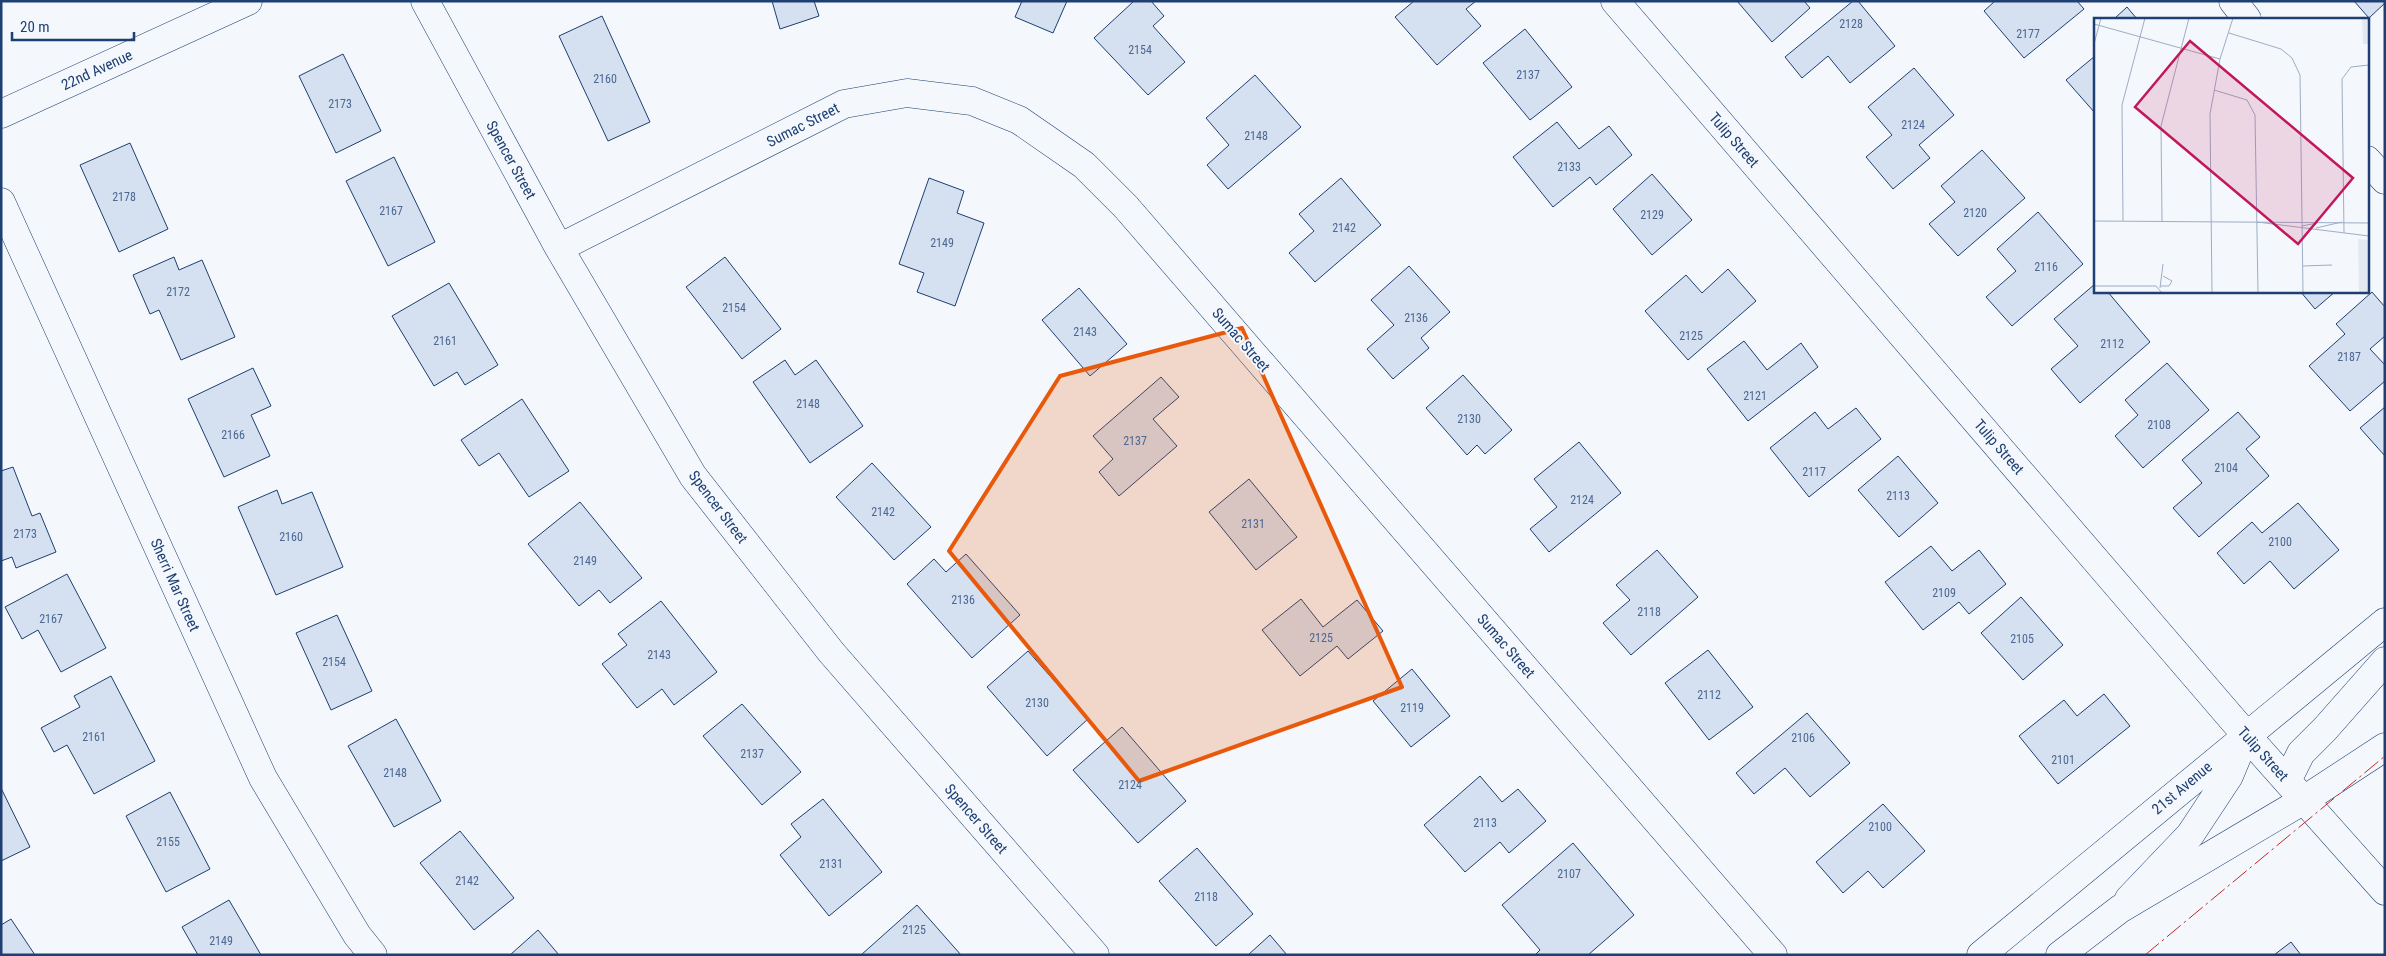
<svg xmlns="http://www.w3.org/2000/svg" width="2386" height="956" font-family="'Roboto Condensed',sans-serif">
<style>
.building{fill:#d5e0f0;stroke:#1d3f73}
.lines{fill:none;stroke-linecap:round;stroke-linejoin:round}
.street-casing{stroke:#1d3f73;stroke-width:29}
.secondary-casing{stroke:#1d3f73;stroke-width:29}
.street{stroke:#f4f7fb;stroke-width:28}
.secondary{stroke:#f4f7fb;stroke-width:28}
.power{stroke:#c62828;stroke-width:1;stroke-dasharray:18 4 2.5 4;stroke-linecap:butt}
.marked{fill:#e8590c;fill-opacity:0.2;stroke:#e8590c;stroke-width:4;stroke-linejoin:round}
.labels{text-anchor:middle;stroke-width:4;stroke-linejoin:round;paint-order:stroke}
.number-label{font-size:12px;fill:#4b6792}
.street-label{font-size:15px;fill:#1d3f73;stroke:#f4f7fb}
.inset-road{fill:none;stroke:#9eadc5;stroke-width:1}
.view{fill:#c2185b;fill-opacity:0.15;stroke:#c2185b;stroke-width:2.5}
.inset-edge{fill:none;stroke:#1d3f73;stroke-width:2.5}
</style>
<rect width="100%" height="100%" fill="#f4f7fb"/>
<path class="building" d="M772 1H814L819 16 780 29Z
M1022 1H1067L1053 33 1015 17Z
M1134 1H1151L1164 16 1153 26 1185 62 1148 95 1094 38Z
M1414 1H1476L1466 9 1481 26 1437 65 1395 17Z
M1737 1H1804L1810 8 1772 42Z
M1853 1H1858L1895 46 1850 83 1828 56 1802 78 1785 57Z
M1995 1H2077L2084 9 2024 58 1984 11Z
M2354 1H2385V3L2369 18Z
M2127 7 2137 19H2114Z
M602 16 650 122 608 141 559 36Z
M1525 29 1572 87 1530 120 1483 63Z
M343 54 381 131 336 153 299 76Z
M2095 56V113L2066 80Z
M1914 68 1954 115 1919 145 1930 158 1893 189 1866 157 1892 135 1868 107Z
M1255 75 1301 127 1228 189 1207 165 1229 145 1206 118Z
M1557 122 1579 149 1609 126 1632 155 1596 185 1590 177 1553 207 1513 157Z
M130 143 168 229 119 252 80 165Z
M1982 150 2025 198 1958 256 1929 224 1955 202 1941 186Z
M394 157 435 242 388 266 346 181Z
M1652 174 1692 220 1652 255 1613 209Z
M929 178 964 191 957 213 984 223 955 306 917 292 924 273 899 264Z
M1341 178 1381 225 1315 282 1289 253 1314 231 1299 214Z
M2038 212 2083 264 2012 326 1986 297 2016 271 1997 249Z
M174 257 179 270 202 260 235 337 181 360 159 310 150 314 133 275Z
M725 257 781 329 742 359 686 287Z
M1409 266 1450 312 1421 338 1429 348 1393 379 1367 349 1394 325 1371 300Z
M1728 269 1756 301 1688 360 1645 311 1686 275 1702 293Z
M449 283 498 365 465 385 457 372 434 386 392 316Z
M2095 284V291H2107L2150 342 2080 403 2051 369 2078 346 2054 319Z
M1079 288 1127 344 1090 376 1042 320Z
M2300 291H2336L2315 309Z
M2372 292 2385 307V336L2370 349 2385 365V381L2350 411 2309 366 2345 334 2336 324Z
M1744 341 1767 370 1801 343 1818 367 1748 421 1707 369Z
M785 360 795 375 816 360 863 426 810 463 753 382Z
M2167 363 2209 410 2143 468 2115 436 2138 415 2125 400Z
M253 368 271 406 251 415 270 456 224 477 188 399Z
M1463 375 1512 430 1485 454 1477 445 1467 455 1426 408Z
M1161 377 1179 397 1153 419 1177 446 1119 496 1099 472 1113 459 1093 436Z
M522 399 569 471 529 497 499 453 479 466 461 440Z
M2385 407V456L2360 428Z
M1856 408 1881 439 1809 497 1770 448 1815 412 1828 429Z
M2238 412 2260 437 2246 449 2269 476 2199 537 2173 508 2202 483 2182 460Z
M1579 442 1621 493 1549 552 1530 529 1557 507 1534 479Z
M1898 456 1938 503 1899 537 1858 490Z
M872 463 931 527 894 560 836 497Z
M13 467 32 516 40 513 56 552 16 568 12 557 1 561V471Z
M1249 479 1297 537 1256 570 1209 512Z
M277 490 282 504 312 492 343 567 276 595 238 507Z
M580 502 642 578 610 603 599 590 579 606 528 544Z
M2298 503 2339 550 2294 589 2270 561 2244 584 2217 553 2252 522 2262 533Z
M1931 546 1952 571 1979 550 2006 584 1969 614 1959 602 1923 630 1885 582Z
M1657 550 1698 597 1631 655 1603 623 1630 600 1616 585Z
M966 554 1020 615 972 658 907 584 934 559 946 572Z
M67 574 106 648 61 672 38 630 22 639 5 607Z
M2021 597 2063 645 2023 680 1981 633Z
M1301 599 1323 627 1357 600 1383 631 1348 659 1337 646 1300 676 1262 630Z
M661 601 717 672 674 705 662 689 637 708 602 664 627 645 618 634Z
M337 615 372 691 331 710 296 633Z
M1708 650 1753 707 1709 740 1665 683Z
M1028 651 1088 719 1047 756 987 687Z
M1412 669 1450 716 1411 747 1373 701Z
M111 676 155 761 94 794 67 745 54 752 41 728 80 707 74 696Z
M2104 694 2130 726 2058 784 2019 736 2064 700 2077 716Z
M742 704 801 772 762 805 703 736Z
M1807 713 1850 763 1810 797 1785 768 1754 794 1736 773Z
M396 719 441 801 394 827 348 746Z
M1122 727 1186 801 1138 843 1073 770Z
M1480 776 1502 802 1518 789 1546 821 1509 853 1500 842 1465 872 1424 825Z
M1 788 30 847 1 861Z
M170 792 210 869 166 892 126 816Z
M823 799 882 872 829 916 780 855 801 837 791 824Z
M1883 804 1925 851 1883 888 1868 871 1843 893 1816 862Z
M460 831 514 898 474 930 420 863Z
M1573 843 1634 915 1588 955H1535L1540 950 1502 905Z
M1197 848 1253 914 1216 946 1159 881Z
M229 900 261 955H198L182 927Z
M917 905 961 955H861Z
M11 919 35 955H1V925Z
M538 930 559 955H510Z
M1270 935 1287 955H1248Z
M2291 942 2301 955H2274Z"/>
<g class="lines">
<g class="street-casing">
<path id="street" d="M425 1 559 248 693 476 831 652 1095 955
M1615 1 2246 735 2385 891
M2233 1 2247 19
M1 114 248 1
M2367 160 2385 180
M1 202 263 778 357 935 373 955
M559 248 844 104 907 93 972 101 1019 120 1084 165 1126 207 1773 955
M2287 781 2301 753 2325 729 2385 661
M2129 899 2190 835 2229 776 2246 735"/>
</g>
<g class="secondary-casing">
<path id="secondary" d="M1981 955 2385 622
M2060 955 2120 909 2304 800 2385 747"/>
</g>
<use href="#street" class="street"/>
<use href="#secondary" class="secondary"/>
<path class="power" d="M2145 955 2385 756"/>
</g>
<path class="marked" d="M1242 328 1402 687 1139 781 949 551 1060 376Z"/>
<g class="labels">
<g class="number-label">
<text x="1851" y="28">2128</text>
<text x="2028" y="38">2177</text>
<text x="1140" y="54">2154</text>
<text x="1528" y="79">2137</text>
<text x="605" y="83">2160</text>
<text x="340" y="108">2173</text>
<text x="1913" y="129">2124</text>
<text x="1256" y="140">2148</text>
<text x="1569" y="171">2133</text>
<text x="124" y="201">2178</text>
<text x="391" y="215">2167</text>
<text x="1975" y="217">2120</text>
<text x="1652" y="219">2129</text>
<text x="1344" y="232">2142</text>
<text x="942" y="247">2149</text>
<text x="2046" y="271">2116</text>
<text x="178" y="296">2172</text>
<text x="734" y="312">2154</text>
<text x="1416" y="322">2136</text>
<text x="1085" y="336">2143</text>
<text x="1691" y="340">2125</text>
<text x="445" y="345">2161</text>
<text x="2112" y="348">2112</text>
<text x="2349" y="361">2187</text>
<text x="1755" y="400">2121</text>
<text x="808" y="408">2148</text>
<text x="1469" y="423">2130</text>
<text x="2159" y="429">2108</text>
<text x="233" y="439">2166</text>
<text x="1135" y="445">2137</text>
<text x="2226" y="472">2104</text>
<text x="1814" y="476">2117</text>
<text x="1898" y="500">2113</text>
<text x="1582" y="504">2124</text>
<text x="883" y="516">2142</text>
<text x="1253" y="528">2131</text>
<text x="25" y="538">2173</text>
<text x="291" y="541">2160</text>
<text x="2280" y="546">2100</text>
<text x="585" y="565">2149</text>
<text x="1944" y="597">2109</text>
<text x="963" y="604">2136</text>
<text x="1649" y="616">2118</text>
<text x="51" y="623">2167</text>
<text x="1321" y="642">2125</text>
<text x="2022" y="643">2105</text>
<text x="659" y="659">2143</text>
<text x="334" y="666">2154</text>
<text x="1709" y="699">2112</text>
<text x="1037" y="707">2130</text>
<text x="1412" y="712">2119</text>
<text x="94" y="741">2161</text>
<text x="1803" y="742">2106</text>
<text x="752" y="758">2137</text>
<text x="2063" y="764">2101</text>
<text x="395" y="777">2148</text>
<text x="1130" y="789">2124</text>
<text x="1485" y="827">2113</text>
<text x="1880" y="831">2100</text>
<text x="168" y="846">2155</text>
<text x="831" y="868">2131</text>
<text x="1569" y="878">2107</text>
<text x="467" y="885">2142</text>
<text x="1206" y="901">2118</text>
<text x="914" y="934">2125</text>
<text x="221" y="945">2149</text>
</g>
<g class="street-label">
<text transform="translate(97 70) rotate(-25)" y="5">22nd Avenue</text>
<text transform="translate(803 125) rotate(-27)" y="5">Sumac Street</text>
<text transform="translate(1734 140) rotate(49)" y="5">Tulip Street</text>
<text transform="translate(511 160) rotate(61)" y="5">Spencer Street</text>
<text transform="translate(1241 340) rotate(49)" y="5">Sumac Street</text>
<text transform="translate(1999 447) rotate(49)" y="5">Tulip Street</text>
<text transform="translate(718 507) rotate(53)" y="5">Spencer Street</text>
<text transform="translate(175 585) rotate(66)" y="5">Sherri Mar Street</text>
<text transform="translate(1506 646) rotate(49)" y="5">Sumac Street</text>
<text transform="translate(2263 754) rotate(48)" y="5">Tulip Street</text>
<text transform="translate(2182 788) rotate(-40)" y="5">21st Avenue</text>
<text transform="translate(976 819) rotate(49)" y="5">Spencer Street</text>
</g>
</g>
<g transform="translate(2094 18)">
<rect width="275" height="275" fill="#f4f7fb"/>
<path d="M268 0H275V26H269ZM264 221 275 222V275H265Z" fill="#e3e9f0"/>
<path class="inset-road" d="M0 6 126 41M135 15 187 31 198 40 206 57 209 275M0 26 7 0M120 72 153 82 161 97 164 275M0 203 275 205M29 203 28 87 51 0M68 203 67 108 95 0M163 204 275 218M208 208 223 205M222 210 248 204M250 215 248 61 257 49 275 47M209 248 238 247M0 268H62L68 275M67 268H75L78 263 69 258M66 270 69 246M118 275 116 96 126 41 139 0"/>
<path class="view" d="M96 23 259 160 204 226 41 89Z"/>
<rect width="275" height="275" class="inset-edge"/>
</g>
<rect width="2386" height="956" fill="none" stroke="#1d3f73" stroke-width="5"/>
<path d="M12 32v8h122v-8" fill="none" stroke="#1d3f73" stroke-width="2.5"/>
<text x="20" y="32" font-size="15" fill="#1d3f73" stroke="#f4f7fb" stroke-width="4" paint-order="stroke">20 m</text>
</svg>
